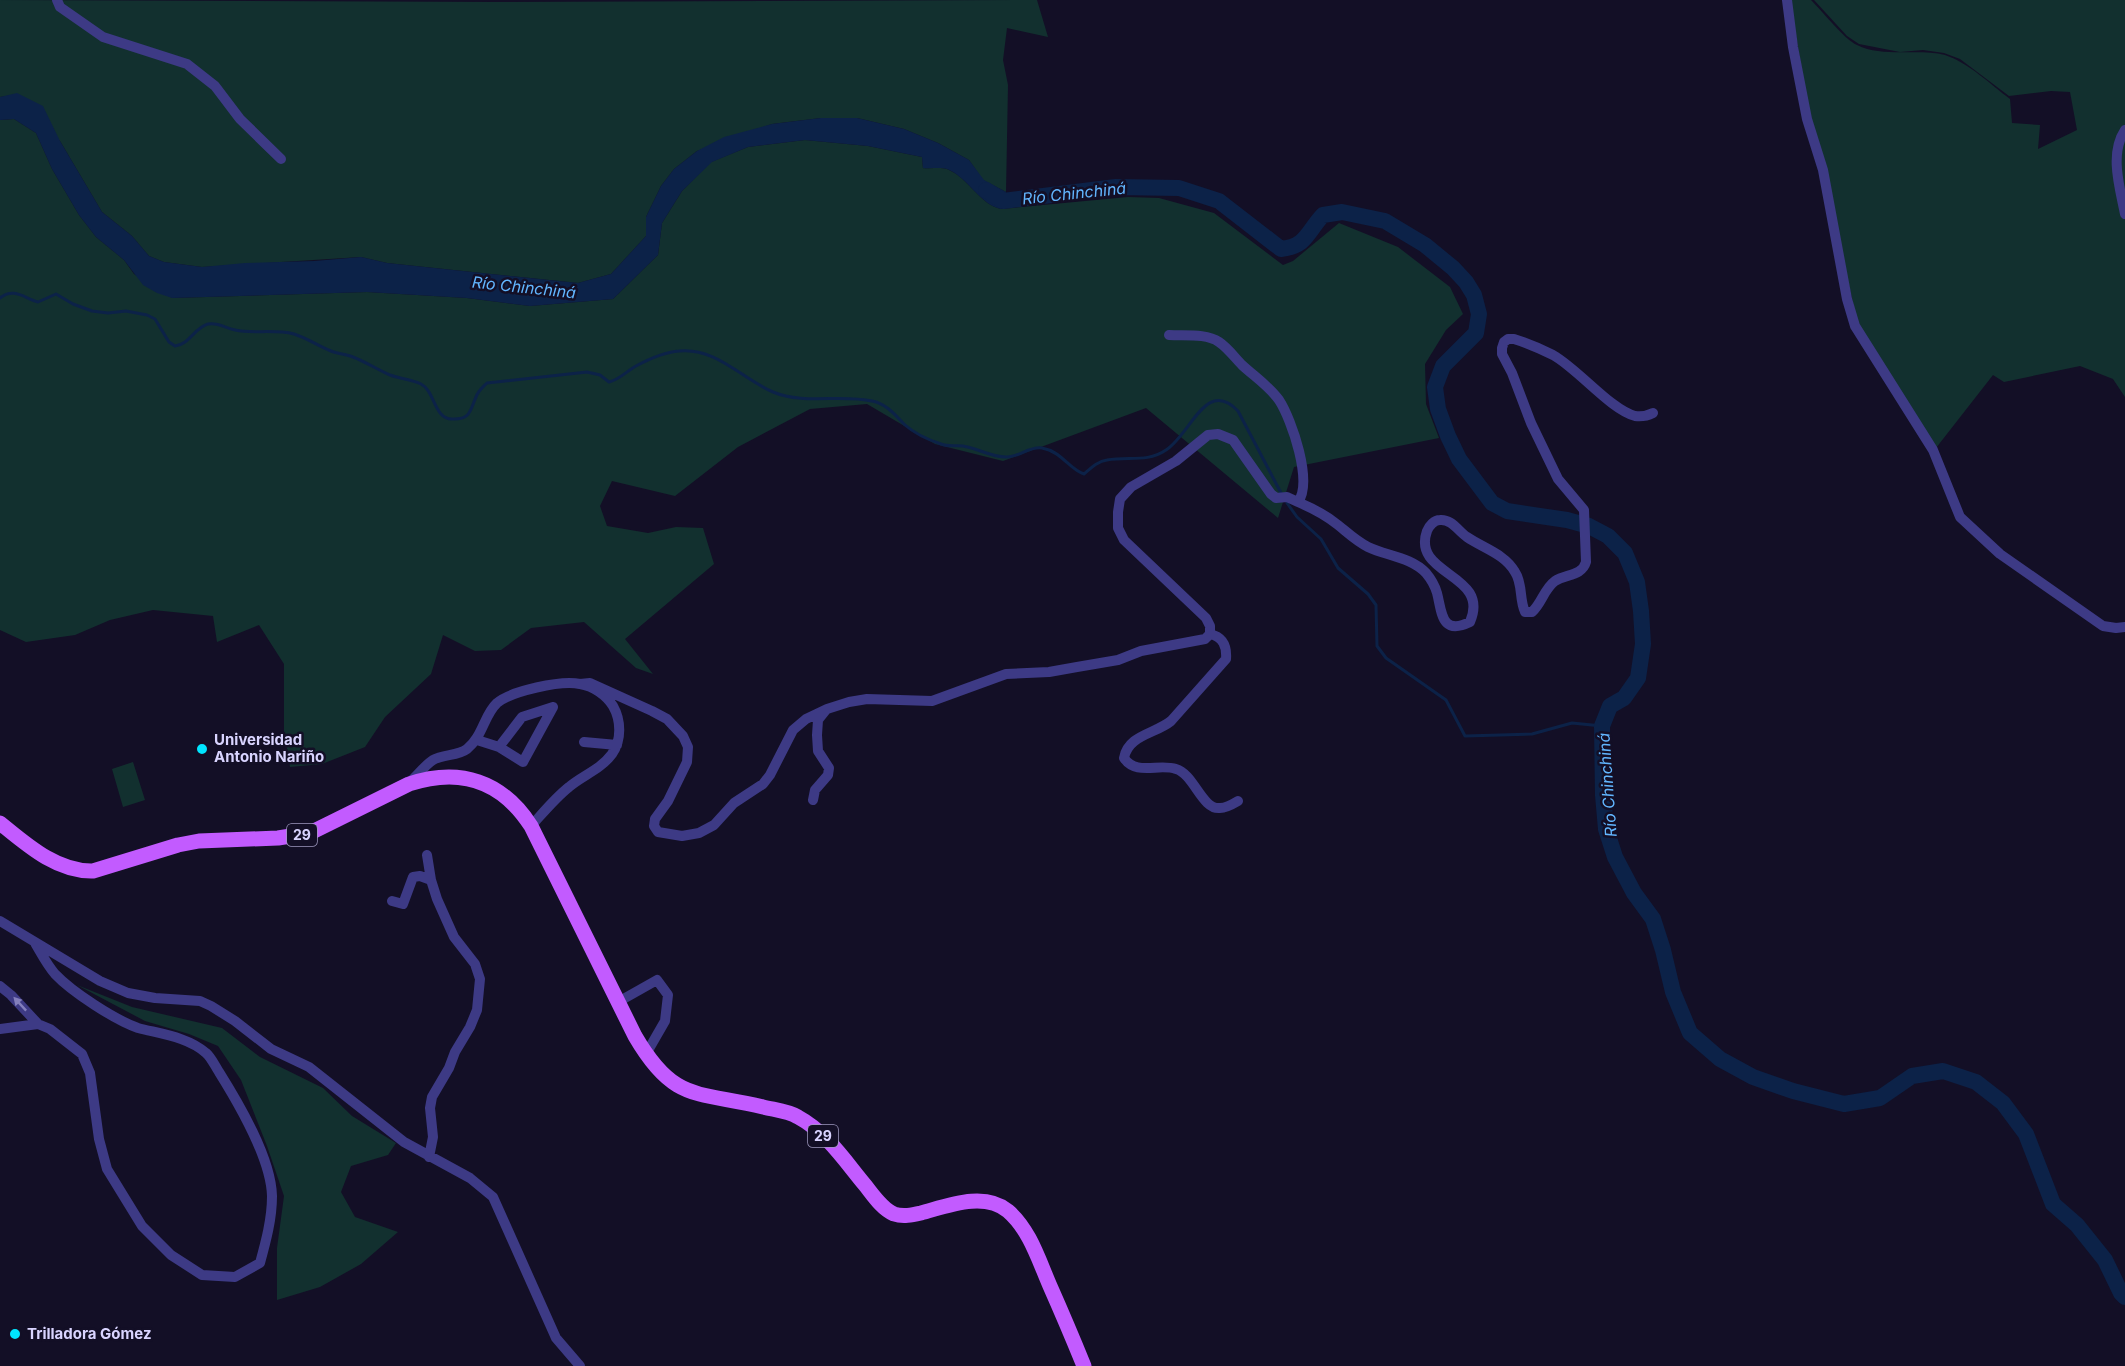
<svg xmlns="http://www.w3.org/2000/svg" width="2125" height="1366" font-family="Inter,sans-serif">
<style>
.green{fill:#12302f}
.water{fill:#0c2248}
.lines{fill:none;stroke-linecap:round;stroke-linejoin:round}
.stream{stroke:#0c2248;stroke-width:3}
.river{stroke:#0c2248;stroke-width:16}
.street{stroke:#3d3a85;stroke-width:10}
.primary{stroke:#c25bff;stroke-width:15}
.oneway{fill:#837fbc}
.poi-dot{fill:#00e5ff;stroke:#130f26;stroke-width:2}
.labels{text-anchor:middle;stroke-width:5;stroke-linejoin:round;paint-order:stroke}
.shield{fill:#130f26;stroke:#9e99be;stroke-width:1.5}
.shield-label{font-size:14px;font-weight:bold;fill:#d9d4ff}
.poi-label{font-size:15px;font-weight:bold;fill:#d9d4ff;stroke:#130f26;text-anchor:start}
.water-label{font-size:16px;font-style:italic;fill:#62b6ff;stroke:#130f26}
</style>
<rect width="100%" height="100%" fill="#130f26"/>
<path class="green" d="M0 0 491 2 1037 0 1048 37 1007 28 1003 60 1008 85 1006 192 983 180 969 160 938 143 904 129 857 118H821L772 124 697 151 674 169 661 186 646 217V236L611 274 578 283 387 263 361 257 202 267 164 262 149 256 132 236 102 212 60 141 17 94 0 97Z
M1790 0H1811C1823 12 1844 39 1857 45 1883 58 1919 48 1945 55 1969 63 1990 84 2010 99L2012 123 2040 125 2038 149 2077 130 2070 92 2051 91 2009 96 1960 59 1944 53 1923 50 1900 52 1859 44 1847 36 1814 0H2125V397L2113 379 2080 366 2004 382 1993 375 1936 448 1858 324 1810 118Z
M14 119 36 133 52 169 79 215 96 237 124 260 134 274 172 298 367 292 467 298 530 306 613 299 658 255 662 223 682 191 711 162 748 147 805 140 868 146 922 157 923 168C930 169 941 167 947 169 969 178 979 204 1001 209L1128 197 1159 198 1214 213 1283 265 1293 261 1339 223 1398 247 1450 287 1463 314 1446 330 1425 364 1426 404 1439 438 1294 467 1278 518 1146 408 1003 461 935 444 867 404 810 409 738 447 675 496 612 481 600 506 607 526 648 533 676 527 703 528 714 564 625 639 653 674 636 668 584 622 531 628 501 650 475 651 443 635 431 674 385 717 365 747 322 764 290 767 284 731V664L259 625 217 642 213 616 153 610 110 620 75 635 26 642 0 630V120Z
M133 762 145 800 123 807 112 769Z
M77 985 132 1007 222 1028 260 1057 323 1088 352 1116 396 1143 388 1155 351 1166 341 1192 355 1217 398 1232 361 1264 320 1287 277 1300V1248L284 1196 267 1146 241 1080 218 1046 189 1034 145 1021Z"/>
<path class="water" d="M17 93 43 106 60 141 102 212 132 236 149 256 164 262 202 267 245 263 314 261 361 257 387 263 578 283 611 274 646 236V217L661 186 674 169 697 151 724 137 772 124 821 118H857L904 129 938 143 969 160 984 180 1006 192 1001 209C979 204 968 177 947 169 941 167 930 169 923 168L922 157 868 146 805 140 748 147 712 162 682 191 662 223 658 255 613 299 530 306 467 298 367 292 172 298 157 293 143 285 124 260 96 237 79 215 52 169 36 133 14 119 0 120V97Z"/>
<g class="lines">
<path class="stream" d="M0 298C14 287 24 298 38 302L56 294 73 304 92 311 108 313 126 311 147 315 155 319 169 342 175 346C190 344 194 328 208 324 218 322 225 328 235 330 254 334 274 329 294 334 307 338 318 346 331 351 338 354 346 354 353 357 366 362 378 370 390 375 401 379 411 379 421 384 435 391 434 419 452 419 471 420 470 410 476 397 478 391 482 388 487 383L587 372 600 375 609 382C619 380 627 371 636 366 649 359 665 352 679 351 716 347 742 379 773 392 804 405 840 394 872 401 887 404 895 415 905 425 914 433 929 440 941 444 948 447 956 445 963 446 977 448 993 458 1007 457 1019 457 1030 446 1042 448 1061 451 1070 470 1084 474 1091 468 1098 461 1107 460 1128 456 1147 463 1166 450 1191 434 1206 377 1238 411L1281 493
M1287 503 1297 517 1321 539 1338 568 1368 594 1376 605 1377 646 1386 658 1446 700 1465 736 1532 734 1572 723 1602 726"/>
<path class="river" d="M986 190 1003 201 1116 187 1179 188 1219 201 1281 249C1307 246 1307 232 1323 215L1342 212 1385 221 1425 245 1453 268 1466 282 1474 295 1479 314 1476 333 1443 366 1435 387 1438 409 1448 436 1459 459 1492 503 1507 511 1567 520 1589 526 1608 536 1625 553 1637 582 1641 611 1643 644 1638 678 1624 698 1610 706 1602 726 1603 795 1606 829 1615 857 1634 893 1653 919 1663 950 1673 992 1690 1033 1720 1059 1753 1077 1793 1091 1844 1104 1880 1098 1912 1076 1943 1071 1976 1082 2003 1103 2026 1134 2053 1204 2077 1225 2105 1260 2121 1293 2125 1297"/>
<path class="street" d="M57 0 60 7 103 37 187 64 215 86 240 119 281 159
M1787 0 1793 47 1807 119 1823 170 1847 299 1855 326 1933 450 1960 517 2000 554 2103 626 2116 628 2125 627
M2125 130C2109 154 2120 188 2125 214
M1298 502C1312 508 1326 515 1338 525 1348 533 1356 541 1368 547 1387 556 1411 557 1426 573 1431 579 1435 586 1437 593 1442 612 1441 636 1470 622 1491 573 1411 576 1427 531 1429 526 1434 520 1440 520 1452 519 1458 531 1467 537 1483 548 1505 554 1515 572 1523 584 1519 599 1525 612H1532C1542 603 1544 589 1555 581 1566 574 1582 576 1586 562L1584 510 1558 479 1531 423 1512 373 1502 354V348L1504 342 1508 339H1514C1527 343 1541 349 1553 355 1578 369 1611 410 1635 416 1642 417 1647 416 1653 413
M1210 634C1223 637 1227 646 1226 659L1171 721C1155 734 1128 735 1124 758 1136 776 1159 763 1176 769 1194 774 1202 810 1220 808 1226 808 1233 804 1238 801
M580 684 590 683 652 711 667 719 683 736 688 747 687 762 668 801 655 819 654 826 658 832 682 836 699 833 714 825 734 803 763 784 770 775 793 730 806 719 827 709 849 702 867 699 932 701 1006 674 1049 672 1077 667 1118 660 1141 651 1205 639 1210 634V626L1206 618 1124 540 1118 528V512L1120 499 1131 487 1176 461 1208 435 1218 434 1233 440 1271 494 1276 498 1287 497 1298 502C1313 482 1292 420 1279 400 1269 386 1255 377 1242 365 1235 358 1228 348 1219 342 1206 333 1185 336 1169 335
M477 740 499 747 523 762 553 707
M584 742 617 745
M499 747 522 717 553 707
M410 782C417 776 425 765 433 760 443 754 458 756 467 749 483 736 484 715 497 703 511 691 561 680 580 684 593 686 606 695 613 706 621 720 622 740 612 754 600 770 583 775 569 787 555 798 543 813 531 826
M813 800 815 790 828 775 829 768 818 751 817 735 818 720 826 710
M427 855 431 880 437 899 454 937 475 964 480 979 477 1010 470 1027 455 1052 449 1068 432 1097 430 1108 433 1137 429 1157
M392 901 403 904 413 877 420 876 431 880
M0 921 100 981 128 993 155 998 200 1001 211 1006 235 1021 271 1049 309 1067 404 1142 470 1178 493 1197 556 1338 580 1366
M0 986 11 995 38 1024 50 1029 82 1054 90 1073 99 1139 107 1169 142 1226 171 1255 202 1275 235 1277 260 1263C266 1241 272 1219 272 1196 271 1158 239 1104 219 1072 215 1066 211 1057 206 1053 188 1037 161 1034 138 1028 115 1020 72 992 55 974 47 965 41 953 35 943
M618 1002 657 980 668 995 665 1021 646 1054
M0 1029 38 1024"/>
<path class="primary" d="M0 823C27 845 57 872 93 871L178 845 199 841 278 838 310 833 409 784C460 767 502 781 531 826L635 1036C674 1103 697 1091 763 1107 775 1110 788 1111 798 1117 826 1132 845 1161 865 1185 873 1195 882 1209 894 1214 903 1217 912 1215 921 1213 947 1206 984 1191 1008 1211 1030 1230 1039 1261 1050 1286 1062 1313 1073 1339 1084 1366"/>
</g>
<defs><path id="oneway-solid" d="M-6-.8H1V-3.2L6.5 0L1 3.2V.8H-6Z" transform="scale(1.5)"/></defs>
<use class="oneway" href="#oneway-solid" transform="translate(20 1004) rotate(-133)"/>
<g class="poi-dot">
<circle cx="202" cy="749" r="6"/>
<circle cx="15" cy="1334" r="6"/>
</g>
<g class="labels">
<g class="shield">
<rect x="287" y="824" width="30" height="22" rx="4.5"/>
<rect x="808" y="1125" width="30" height="22" rx="4.5"/>
</g>
<g class="shield-label">
<text x="302" y="840">29</text>
<text x="823" y="1141">29</text>
</g>
<g class="poi-label">
<text x="214" y="745">Universidad<tspan x="214" dy="17">Antonio Nariño</tspan></text>
<text x="27" y="1339">Trilladora Gómez</text>
</g>
<g class="water-label">
<text transform="translate(1074 193) rotate(-6)" y="6">Río Chinchiná</text>
<text transform="translate(524 287) rotate(6)" y="6">Río Chinchiná</text>
<text transform="translate(1607 785) rotate(-94)" y="6">Río Chinchiná</text>
</g>
</g>
</svg>
